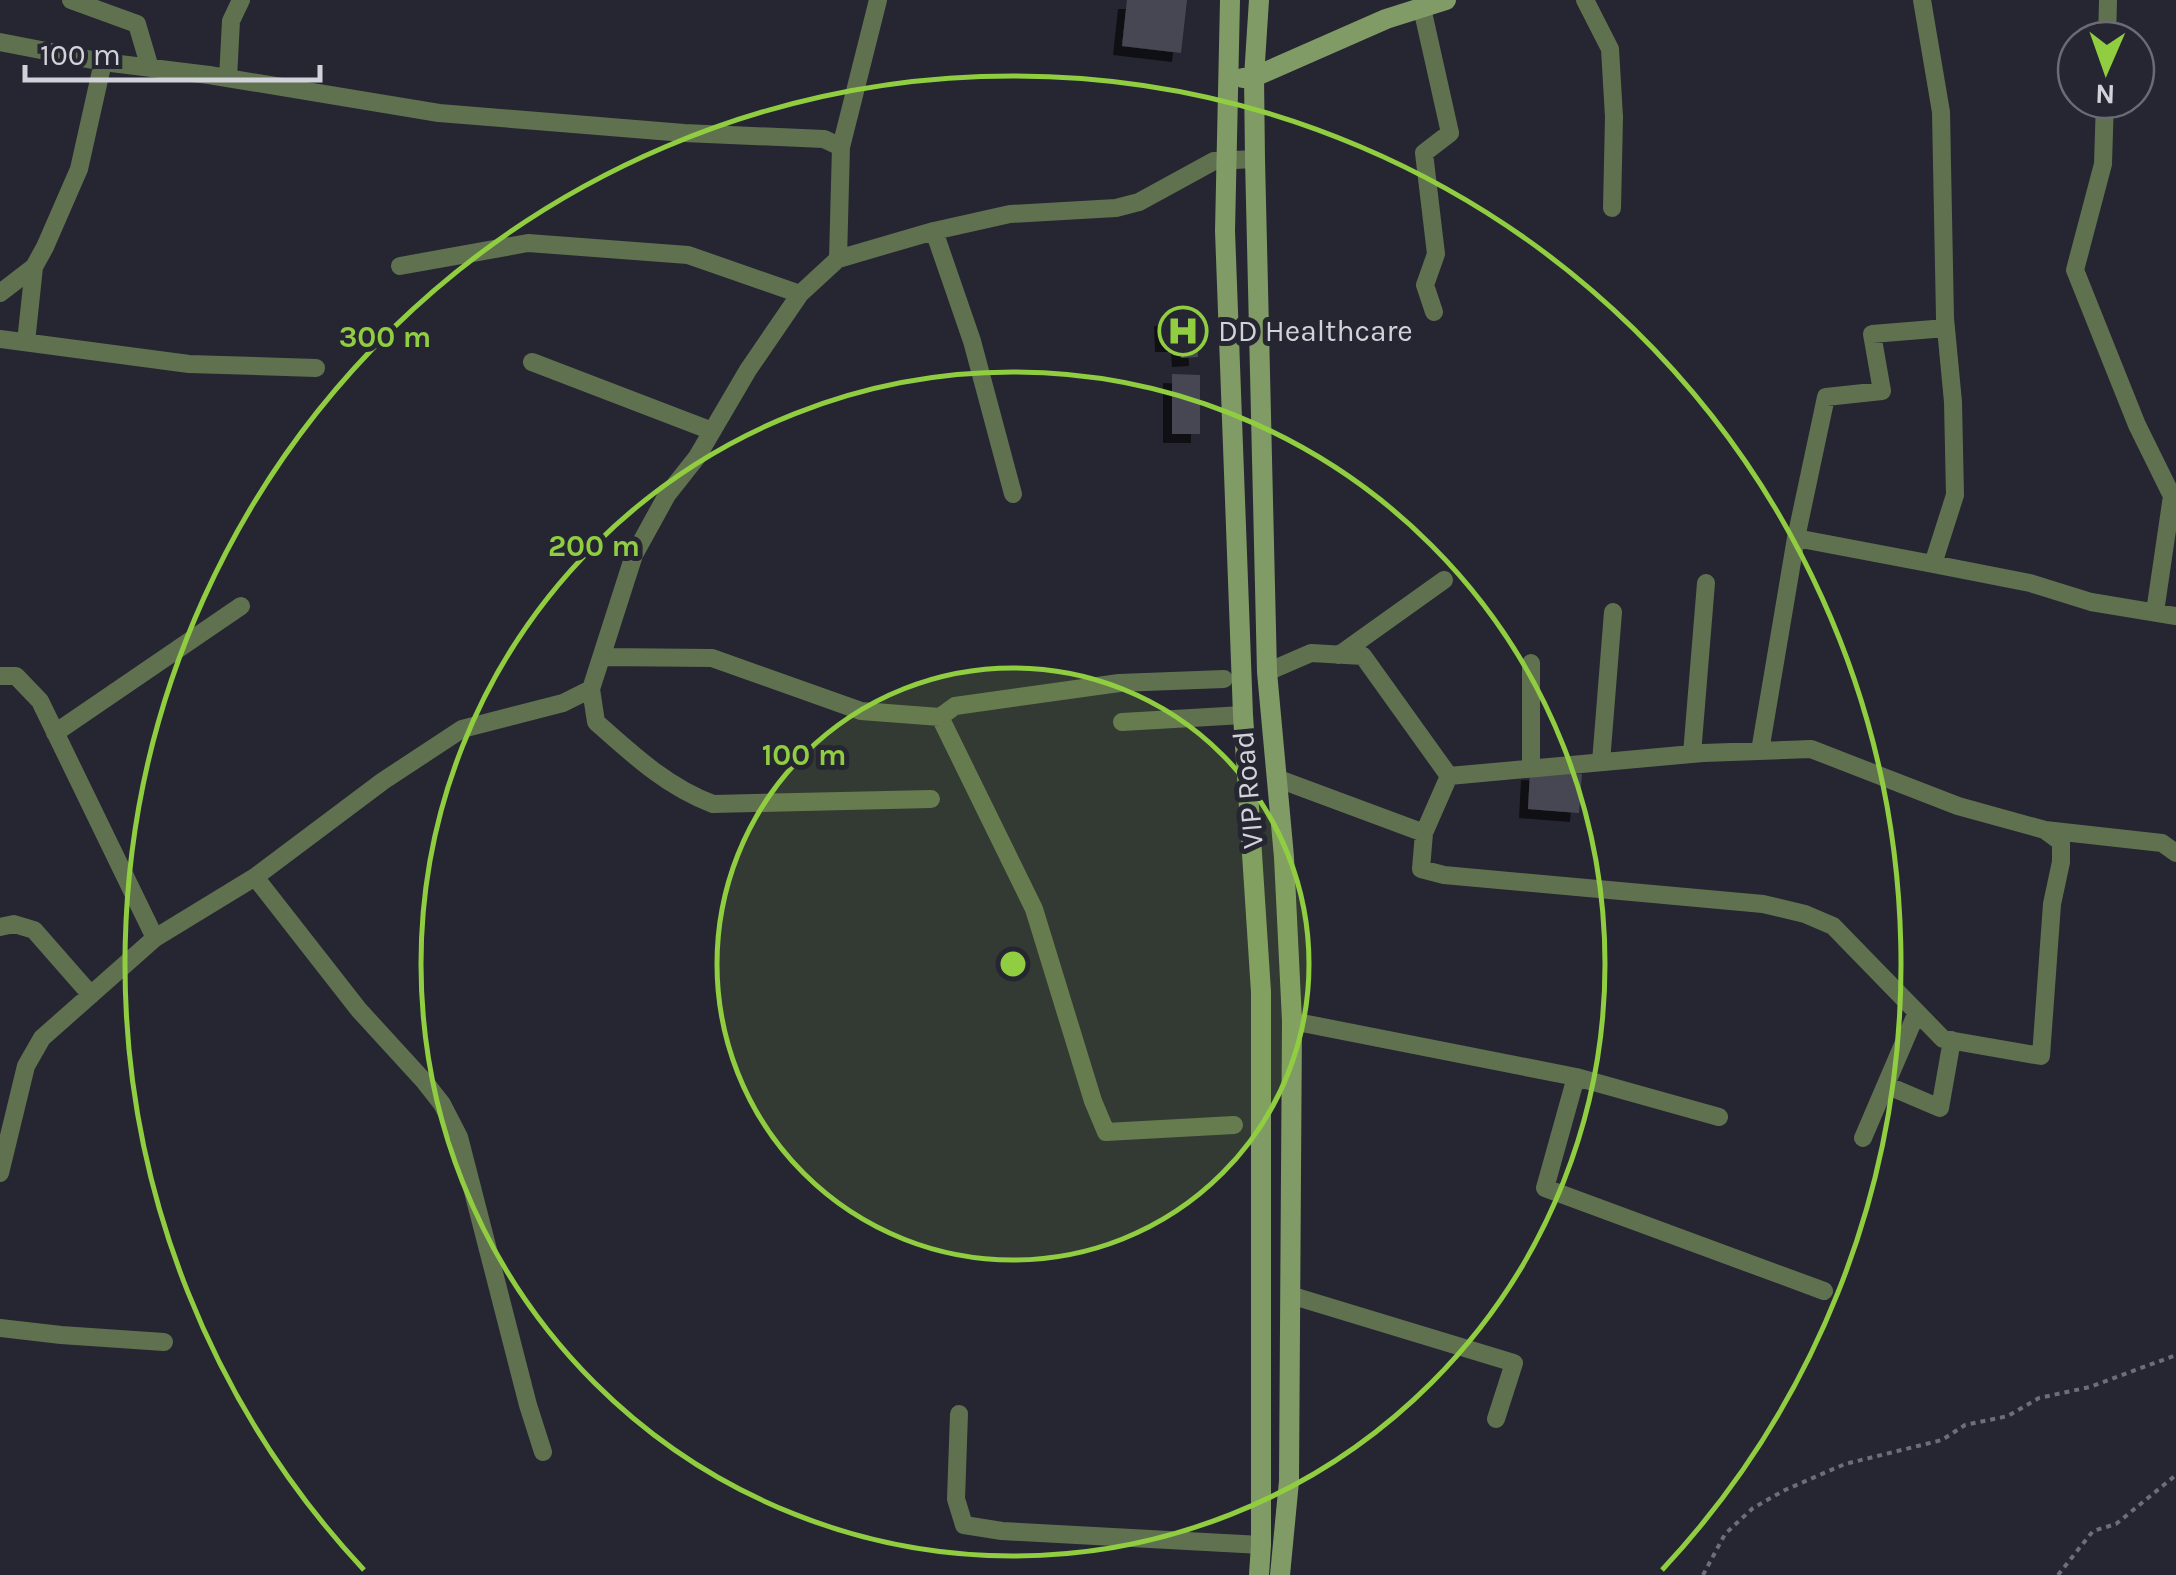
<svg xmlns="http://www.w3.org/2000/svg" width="2176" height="1575" font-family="Karla,sans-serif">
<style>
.building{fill:#464753;filter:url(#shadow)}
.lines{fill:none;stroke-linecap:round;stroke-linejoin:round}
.path{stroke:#6d6e77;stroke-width:4;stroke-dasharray:5 5;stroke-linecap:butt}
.minor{stroke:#607150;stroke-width:18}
.secondary{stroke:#809b66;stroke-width:20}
.ring{fill:none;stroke:#90cd40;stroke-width:5}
.labels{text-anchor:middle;stroke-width:10;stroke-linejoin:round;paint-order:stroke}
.poi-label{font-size:30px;fill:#d2d3da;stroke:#252631;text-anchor:start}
.street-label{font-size:30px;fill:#d2d3da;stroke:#252631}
.centre{fill:#90cd40;stroke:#252631;stroke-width:5}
.ring-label{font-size:30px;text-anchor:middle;font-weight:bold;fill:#90cd40;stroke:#252631;stroke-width:10;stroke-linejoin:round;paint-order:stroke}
</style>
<defs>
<filter id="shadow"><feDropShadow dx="-9" dy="9" stdDeviation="0" flood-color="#0009"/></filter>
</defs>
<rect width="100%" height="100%" fill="#252631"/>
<path class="building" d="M1127 0H1187L1181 53 1122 46Z
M1196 315 1198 357 1181 358 1180 343H1164L1163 317Z
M1172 374 1200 375V434H1172Z
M1530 771 1582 774 1579 813 1528 809Z"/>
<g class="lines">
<path class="path" d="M1703 1575 1725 1534 1753 1508 1785 1490 1845 1464 1942 1440 1965 1425 2008 1416 2039 1398 2090 1387 2176 1355
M2058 1575 2093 1531 2116 1524 2176 1475"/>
<path class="minor" d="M71 0 137 24 150 68
M1585 0 1610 49 1614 117 1612 208
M1922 0 1941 112 1945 318 1953 402 1955 495 1933 564 2030 583 2091 602 2176 616
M1422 8 1450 133 1424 153 1436 254 1425 285 1434 312
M2107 40 2108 0
M0 42 103 62
M228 78 231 21 241 0
M2105 100 2103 164 2075 270 2137 425 2172 496 2155 612
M841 147 878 0
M934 231 972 341 1013 494
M400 266 528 243 688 255 800 294
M0 293 34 267 45 247 79 169 103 62 209 75 439 113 684 133 824 139 841 147 838 259
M0 339 189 364 316 368
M26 342 34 267
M532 362 712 431
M1933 564 1796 538 1826 397 1882 391 1872 334 1946 328
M1339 655 1444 580
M602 657 712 658 861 711 940 717 955 706 1119 683 1224 679
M1531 663V768
M1267 672 1311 653 1363 656 1449 776
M0 676H16L40 701 155 938
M591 689 596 722C632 754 667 787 713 804L931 799
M940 717 1034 909 1093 1101 1106 1132 1234 1125
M1122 722 1243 715
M55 733 241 606
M1760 751 1796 538
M1692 754 1706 583
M1601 762 1613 612
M1276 778 1424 833 1449 776 1703 753 1811 749 1958 806 2045 830 2162 843 2176 853
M1424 833 1421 869 1444 875 1763 904 1805 914 1833 926 1943 1039 2041 1056 2052 904 2061 862V842L2046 831
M255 877 359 1010 424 1081 442 1104 459 1137 528 1405 543 1452
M0 927 14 924 34 930 91 995
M1292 1021 1576 1077 1545 1188 1824 1291
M1576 1077 1719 1117
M1886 1085 1940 1108 1952 1040
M1863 1138 1917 1012
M0 1173 26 1066 42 1038 155 938 255 877 383 781 462 729 563 703 591 689 634 555 667 495 697 457 748 370 800 294 838 259 934 231 1010 214 1116 208 1139 202 1214 161 1255 159
M1290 1295 1514 1363 1496 1419
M0 1328 61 1335 164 1342
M959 1414 956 1499 964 1525 1002 1531 1261 1545"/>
<path class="secondary" d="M1230 0 1225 231 1243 715 1261 992V1545L1259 1575
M1259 0 1254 77 1255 159 1267 672 1284 857 1292 1021 1289 1481 1280 1575
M1243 78 1254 77 1386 19 1446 0"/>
</g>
<circle cx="1013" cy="964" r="296" fill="#90cd40" fill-opacity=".12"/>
<g class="ring">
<circle cx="1013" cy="964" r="296"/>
<circle cx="1013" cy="964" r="592"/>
<path d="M364 1570A888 888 0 1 1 1662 1570"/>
</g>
<defs>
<g id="hospital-ring" transform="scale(2.5)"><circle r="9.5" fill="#252631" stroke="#90cd40" stroke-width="1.5"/><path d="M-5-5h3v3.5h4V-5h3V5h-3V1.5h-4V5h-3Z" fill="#90cd40"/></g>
</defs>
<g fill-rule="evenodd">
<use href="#hospital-ring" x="1183" y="331"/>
</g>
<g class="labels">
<g class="poi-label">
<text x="1218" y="341">DD Healthcare</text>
</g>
<g class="street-label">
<text transform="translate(1248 790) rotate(-95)" y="10">VIP Road</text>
</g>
</g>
<circle cx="1013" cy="964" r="15" class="centre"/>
<g class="ring-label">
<text x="385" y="347">300 m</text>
<text x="594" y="556">200 m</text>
<text x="804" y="765">100 m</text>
</g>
<g transform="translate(2106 70) rotate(182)"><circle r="48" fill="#252631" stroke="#6a6b75" stroke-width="2.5"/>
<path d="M0-8L18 38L0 25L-18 38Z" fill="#90cd40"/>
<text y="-15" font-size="28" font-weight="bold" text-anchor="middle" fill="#d2d3da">N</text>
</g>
<path d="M25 65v15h295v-15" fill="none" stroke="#d2d3da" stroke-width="5"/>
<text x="40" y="65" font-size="30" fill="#d2d3da" stroke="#252631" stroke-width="8" paint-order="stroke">100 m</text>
</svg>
